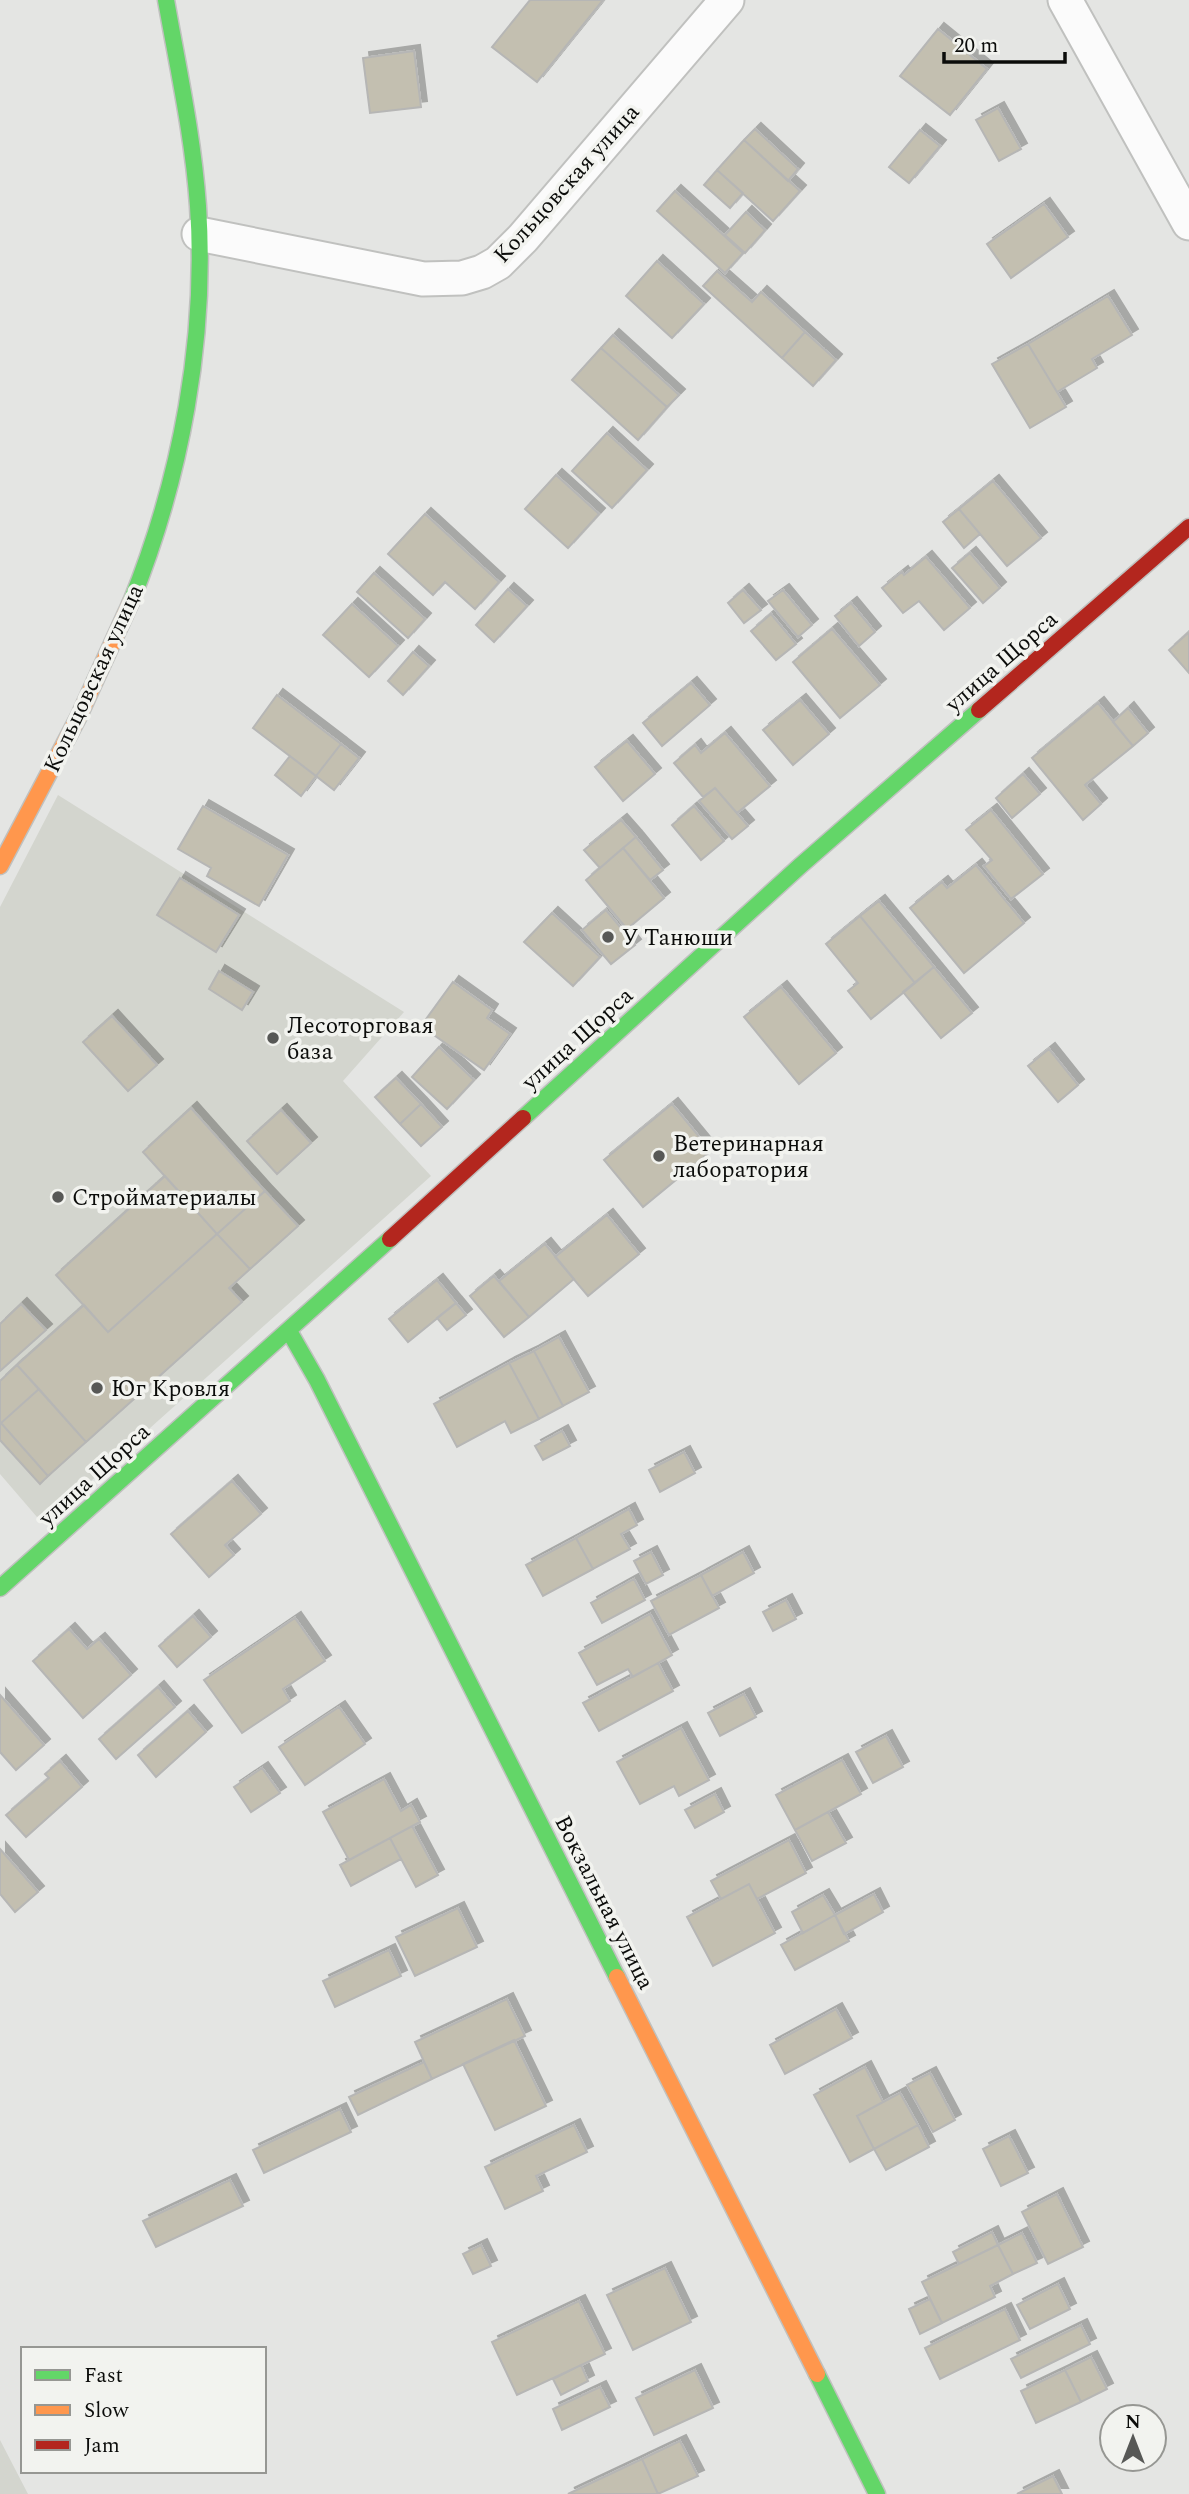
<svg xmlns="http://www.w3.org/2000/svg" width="1189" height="2494" font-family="Spectral,serif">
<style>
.built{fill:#d3d5ce}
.building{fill:#c3bfb0;stroke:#b6b6b5;stroke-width:2;filter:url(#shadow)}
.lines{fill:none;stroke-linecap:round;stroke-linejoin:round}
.street-casing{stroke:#c0c1bf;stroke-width:37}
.fast-casing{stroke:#c0c1bf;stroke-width:19}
.slow-casing{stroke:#c0c1bf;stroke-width:19}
.jam-casing{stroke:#c0c1bf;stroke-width:19}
.street{stroke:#fbfbfb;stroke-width:33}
.fast{stroke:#63d668;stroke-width:16}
.slow{stroke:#ff974d;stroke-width:16}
.jam{stroke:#b3261e;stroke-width:16}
.poi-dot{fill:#575856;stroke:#f2f3ef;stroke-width:2.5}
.labels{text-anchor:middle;stroke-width:7;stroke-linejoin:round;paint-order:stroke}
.street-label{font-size:23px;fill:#0b0c0a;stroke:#f2f3ef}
.poi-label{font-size:23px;fill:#0b0c0a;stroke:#f2f3ef;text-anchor:start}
</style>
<defs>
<filter id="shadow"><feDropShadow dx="6" dy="-6" stdDeviation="0" flood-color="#0004"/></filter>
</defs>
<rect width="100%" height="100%" fill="#e4e5e3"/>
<path class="built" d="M58 795 404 1012 343 1081 431 1176 43 1524 0 1474V907Z
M0 2440 28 2494H0Z"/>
<path class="building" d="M530 0H603L537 82 492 47Z
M938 29 987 69 950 115 900 76Z
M414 51 421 107 370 113 363 58Z
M998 108 1021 149 999 161 976 120Z
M755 129 798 169 788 181 744 140Z
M920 130 940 146 909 183 889 167Z
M744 140 800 191 773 221 717 170Z
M717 170 743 193 730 208 704 185Z
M675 191 743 253 725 273 657 211Z
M1044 204 1068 237 1011 278 987 244Z
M746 212 765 230 745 253 725 235Z
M657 261 704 304 672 338 626 296Z
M717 271 752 302 761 292 805 332 782 358 703 286Z
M1108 296 1132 335 1092 359 1097 368 1057 392 1028 344Z
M805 332 836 360 813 386 782 358Z
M613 335 679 395 667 407 601 348Z
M1028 344 1066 407 1030 428 992 364Z
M601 348 667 407 638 440 572 380Z
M607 433 647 470 612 508 572 471Z
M556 475 599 514 568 548 525 509Z
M993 481 1041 538 1007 566 959 509Z
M959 509 980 534 964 548 943 522Z
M425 514 499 582 475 609 445 582 433 595 388 554Z
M970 553 1000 588 983 603 952 568Z
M926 557 970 608 944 630 919 601 903 613 882 588 902 572 904 575Z
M374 573 425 619 408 638 357 592Z
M508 589 527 606 494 642 476 625Z
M743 590 761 610 744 623 728 603Z
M783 590 812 625 798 637 768 601Z
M851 603 875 632 859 646 835 616Z
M352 604 398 646 369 677 323 635Z
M771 614 796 644 776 660 751 631Z
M832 629 880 685 840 718 793 662Z
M1188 633 1189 634V673L1169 650Z
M413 652 429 666 403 695 388 681Z
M691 683 710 705 662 746 643 723Z
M277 695 341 744 316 776 253 728Z
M800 700 829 734 793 765 763 730Z
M1098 703 1133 746 1085 785 1101 804 1083 820 1032 758Z
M1128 708 1148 733 1133 746 1113 722Z
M725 733 770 786 737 813 715 788 703 797 674 763 695 745 701 753Z
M627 741 655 774 623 801 595 767Z
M341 744 359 758 334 790 316 776Z
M290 756 316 776 301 796 275 775Z
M1023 774 1040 794 1012 818 996 798Z
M715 788 748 826 732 839 699 801Z
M203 806 288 855 259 906 207 876 211 868 178 849Z
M694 806 724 841 701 860 672 825Z
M991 810 1043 874 1011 899 984 866 992 860 966 830Z
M621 820 636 837 600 868 584 850Z
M636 837 663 870 650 880 623 848Z
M623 848 664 898 627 929 586 880Z
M976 865 1024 923 964 973 910 908 942 882 947 888Z
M180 878 239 915 216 952 157 915Z
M879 901 934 967 915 983 860 916Z
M606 910 635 945 611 964 582 930Z
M552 913 600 957 573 986 524 942Z
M860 916 915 983 871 1019 848 991 858 983 826 944Z
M934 967 972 1013 941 1038 903 992Z
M219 971 253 992 242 1010 209 989Z
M453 982 492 1010 487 1018 510 1034 484 1070 421 1026Z
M781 987 836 1053 799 1084 744 1017Z
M112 1016 157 1065 128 1091 83 1042Z
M439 1047 474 1080 447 1109 412 1077Z
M1049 1049 1078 1085 1058 1102 1028 1066Z
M396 1078 421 1104 400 1124 375 1097Z
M421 1104 442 1127 421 1146 400 1124Z
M672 1104 711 1151 643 1207 604 1160Z
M191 1108 265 1191 217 1234 143 1152Z
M281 1110 311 1143 277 1174 247 1141Z
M165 1176 217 1234 108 1332 56 1275Z
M265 1191 298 1226 250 1269 217 1234Z
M607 1215 639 1254 588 1296 555 1257Z
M217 1234 250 1269 229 1288 242 1302 86 1442 17 1365 84 1305 108 1332Z
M545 1244 574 1279 529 1317 499 1281Z
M494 1276 529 1317 504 1337 470 1296Z
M437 1280 456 1303 408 1342 389 1319Z
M456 1303 466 1315 447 1330 437 1318Z
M21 1304 46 1330 0 1371V1324Z
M559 1337 589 1392 563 1406 534 1351Z
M534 1351 563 1406 539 1419 509 1363Z
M509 1363 539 1419 511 1433 505 1421 457 1447 434 1404Z
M17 1365 39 1389 1 1423 48 1476 40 1484 0 1440V1381Z
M39 1389 86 1442 48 1476 1 1423Z
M562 1431 570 1446 543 1460 535 1446Z
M684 1452 695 1473 660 1492 649 1470Z
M232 1481 261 1514 225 1545 234 1555 209 1577 171 1534Z
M629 1509 637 1525 621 1534 630 1549 593 1569 576 1538Z
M576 1538 593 1569 543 1596 526 1565Z
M651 1552 663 1575 646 1584 634 1561Z
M743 1552 754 1573 712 1596 701 1575Z
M701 1575 719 1608 669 1635 651 1601Z
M634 1579 645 1600 602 1623 591 1603Z
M786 1600 796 1619 773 1631 763 1612Z
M650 1614 672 1655 633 1677 628 1669 597 1685 579 1653Z
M193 1616 211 1637 177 1667 159 1646Z
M295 1618 325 1661 283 1689 290 1701 242 1733 204 1680Z
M69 1629 87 1649 99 1639 131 1675 83 1718 33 1661Z
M658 1663 673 1691 599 1731 583 1703Z
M158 1687 175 1707 116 1759 99 1739Z
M744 1694 756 1717 720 1736 708 1713Z
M0 1695 44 1745 16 1770 0 1752Z
M339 1707 365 1744 305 1785 279 1747Z
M188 1711 206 1732 156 1777 138 1755Z
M681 1728 709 1780 679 1796 674 1786 640 1804 617 1762Z
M886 1736 903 1767 873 1783 856 1752Z
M842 1760 861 1794 795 1830 776 1795Z
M60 1761 82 1787 26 1837 6 1815 49 1778 45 1774Z
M262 1768 280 1793 251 1812 234 1787Z
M384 1779 401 1811 411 1805 420 1822 349 1860 323 1812Z
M715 1794 724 1812 695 1828 685 1810Z
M828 1812 846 1843 812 1861 795 1830Z
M412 1826 438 1875 416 1887 390 1838Z
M390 1838 401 1859 351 1886 340 1865Z
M789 1840 806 1873 757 1899 749 1884 721 1899 711 1881Z
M0 1849 38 1892 15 1912 0 1894Z
M749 1884 775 1933 713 1966 687 1917Z
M874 1894 883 1912 844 1934 835 1915Z
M823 1895 835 1915 803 1933 792 1912Z
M458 1908 477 1947 415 1976 396 1937Z
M835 1915 849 1941 795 1970 781 1945Z
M389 1950 401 1976 335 2007 323 1981Z
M507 1999 525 2036 432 2079 415 2042Z
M836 2009 852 2038 785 2074 770 2045Z
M514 2040 546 2106 495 2130 463 2064Z
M424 2062 432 2079 358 2115 349 2097Z
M865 2067 883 2102 857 2116 874 2149 850 2162 814 2095Z
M930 2073 955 2120 933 2132 907 2085Z
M900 2093 918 2125 874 2149 857 2116Z
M340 2109 351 2132 264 2173 253 2150Z
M574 2125 587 2152 536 2176 543 2191 505 2209 485 2167Z
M918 2125 929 2147 886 2170 874 2149Z
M1009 2136 1028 2173 1001 2186 983 2149Z
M230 2180 243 2206 156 2247 143 2221Z
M1057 2194 1083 2247 1048 2264 1022 2212Z
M992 2232 998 2245 959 2264 953 2252Z
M1022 2233 1037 2263 1013 2274 998 2245Z
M481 2245 491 2266 473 2274 463 2254Z
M998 2245 1013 2274 990 2286 995 2297 942 2323 922 2282Z
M665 2268 691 2322 633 2350 607 2295Z
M1058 2284 1070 2309 1030 2329 1017 2305Z
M930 2299 942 2323 920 2334 909 2309Z
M579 2301 605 2354 517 2395 492 2342Z
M1005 2309 1020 2340 940 2379 925 2348Z
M1081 2325 1090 2344 1021 2378 1011 2359Z
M1091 2357 1107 2389 1081 2402 1065 2370Z
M581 2365 588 2381 561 2395 553 2379Z
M695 2370 713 2408 654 2435 636 2398Z
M1065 2370 1081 2402 1036 2423 1021 2391Z
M600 2387 610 2407 562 2430 553 2409Z
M680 2441 698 2476 658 2494 642 2459Z
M642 2459 658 2494H568Z
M1053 2476 1062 2494H1017Z"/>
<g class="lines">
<g class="street-casing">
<path id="street" d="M1065 0 1189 223
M199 234 423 279 462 278 482 272 498 263 523 238 727 0"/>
</g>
<g class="fast-casing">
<path id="fast" d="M131 602C181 478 207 339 198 206 193 136 178 68 166 0
M523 1118 800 866 979 710
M289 1331 317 1380 617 1977
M0 1588 390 1239
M817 2374 877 2494"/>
</g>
<g class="slow-casing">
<path id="slow" d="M0 866 79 716 131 602
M617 1977 817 2374"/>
</g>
<g class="jam-casing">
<path id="jam" d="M979 710 1189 527
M390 1239 523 1118"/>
</g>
<use href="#street" class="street"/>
<use href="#fast" class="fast"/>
<use href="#slow" class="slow"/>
<use href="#jam" class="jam"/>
</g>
<g class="poi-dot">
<circle cx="608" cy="937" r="7"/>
<circle cx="273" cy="1038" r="7"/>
<circle cx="659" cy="1156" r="7"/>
<circle cx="58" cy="1197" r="7"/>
<circle cx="97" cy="1388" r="7"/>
</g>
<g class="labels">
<g class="street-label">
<text transform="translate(566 183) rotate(-48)" y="8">Кольцовская улица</text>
<text transform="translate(1001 661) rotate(-41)" y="8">улица Щорса</text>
<text transform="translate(93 678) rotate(-65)" y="8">Кольцовская улица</text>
<text transform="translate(577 1038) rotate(-42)" y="8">улица Щорса</text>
<text transform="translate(94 1474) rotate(-42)" y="8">улица Щорса</text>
<text transform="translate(605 1902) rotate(63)" y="8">Вокзальная улица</text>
</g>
<g class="poi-label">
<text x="622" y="945">У Танюши</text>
<text x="287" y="1033">Лесоторговая<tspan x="287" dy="26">база</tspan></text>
<text x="673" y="1151">Ветеринарная<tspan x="673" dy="26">лаборатория</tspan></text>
<text x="72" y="1205">Стройматериалы</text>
<text x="111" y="1396">Юг Кровля</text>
</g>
</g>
<rect x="21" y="2347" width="245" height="126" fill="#f2f3ef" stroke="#969793" stroke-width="2"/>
<rect x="35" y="2370" width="35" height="10" fill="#63d668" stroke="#969793" stroke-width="2"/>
<text x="84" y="2382" font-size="21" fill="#0b0c0a">Fast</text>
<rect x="35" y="2405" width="35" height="10" fill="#ff974d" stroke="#969793" stroke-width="2"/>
<text x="84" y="2417" font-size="21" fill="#0b0c0a">Slow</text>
<rect x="35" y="2440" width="35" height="10" fill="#b3261e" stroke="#969793" stroke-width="2"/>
<text x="84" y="2452" font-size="21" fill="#0b0c0a">Jam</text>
<g transform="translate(1133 2438)"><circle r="33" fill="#f2f3ef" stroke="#969793" stroke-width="2"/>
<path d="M0-5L12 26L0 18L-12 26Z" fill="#575856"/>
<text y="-10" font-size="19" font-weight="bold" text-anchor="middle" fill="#0b0c0a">N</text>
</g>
<path d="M944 52v10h121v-10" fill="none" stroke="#0b0c0a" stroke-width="3.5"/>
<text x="954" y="52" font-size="21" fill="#0b0c0a" stroke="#f2f3ef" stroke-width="5" paint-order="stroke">20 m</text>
</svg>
